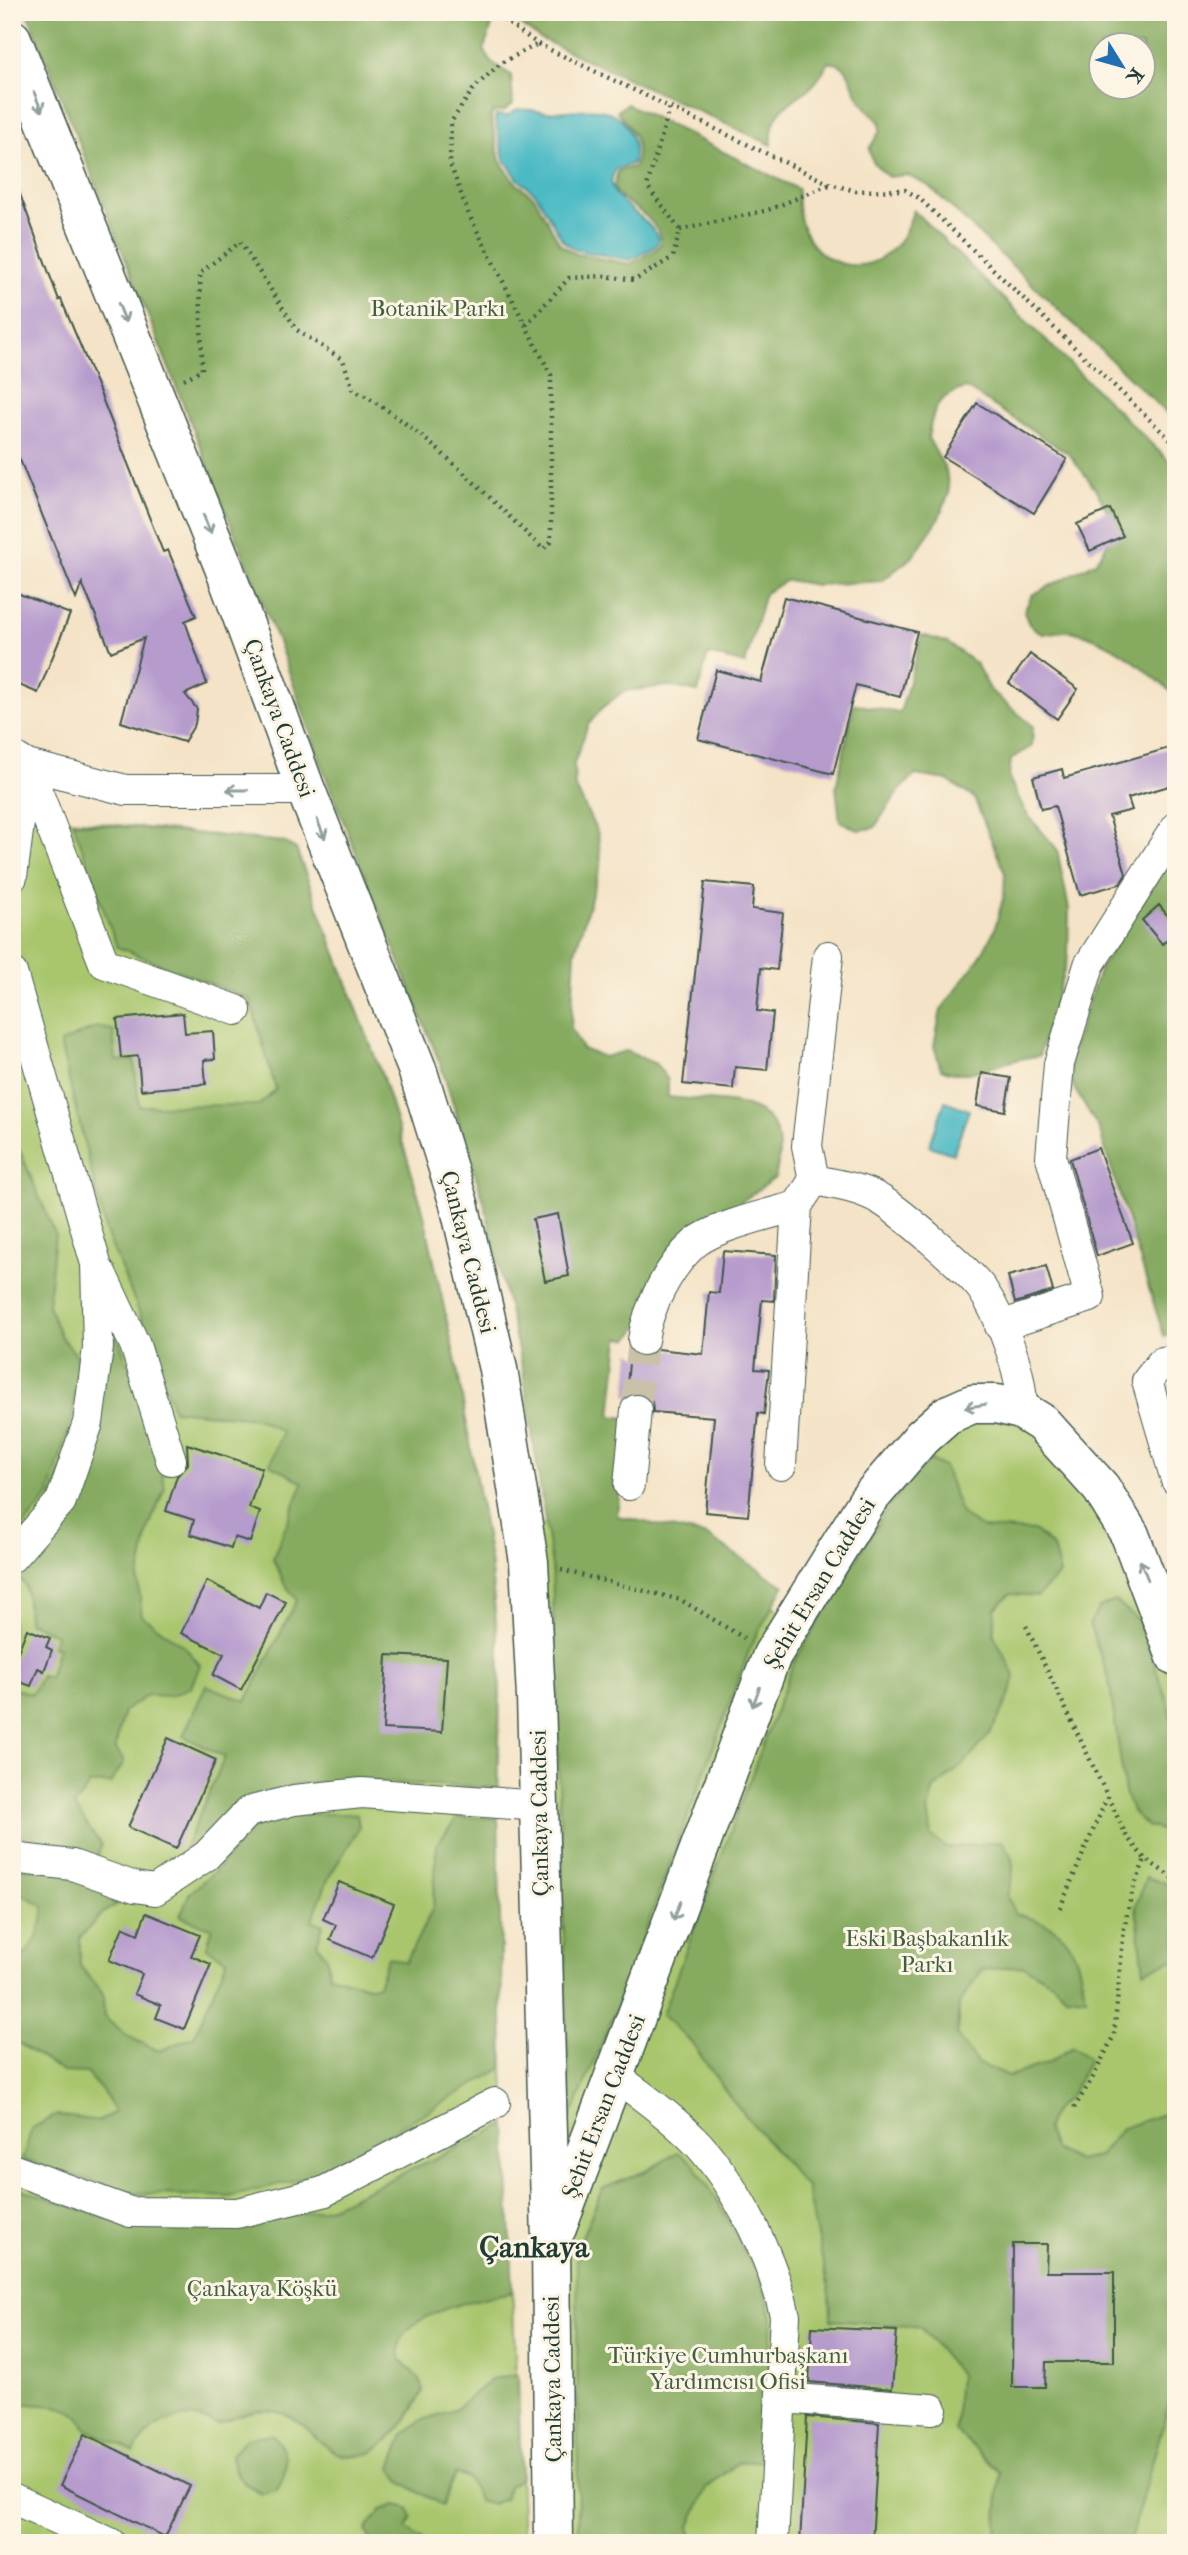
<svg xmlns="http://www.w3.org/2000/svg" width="1188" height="2555" font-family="'IM FELL French Canon',serif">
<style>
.green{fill:#a9c66d;stroke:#648250;stroke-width:2}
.forest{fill:#86ab60;stroke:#52744a;stroke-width:2;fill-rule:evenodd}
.water{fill:#4cbac5;stroke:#367c7c;stroke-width:2}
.building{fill:#b69bcd}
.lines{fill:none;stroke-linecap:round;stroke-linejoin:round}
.minor-tunnel{stroke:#c9c2a9;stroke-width:30;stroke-dasharray:30 15;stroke-linecap:butt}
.minor-casing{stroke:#3f564a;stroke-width:32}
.major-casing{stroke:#3f564a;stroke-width:41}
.path{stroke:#3f564a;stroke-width:4.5;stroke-dasharray:2 5;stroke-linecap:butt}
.minor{stroke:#fff;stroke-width:30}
.major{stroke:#fff;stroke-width:38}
.oneway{stroke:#8f9e9a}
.labels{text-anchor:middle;stroke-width:6;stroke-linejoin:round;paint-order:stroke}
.park-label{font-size:23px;fill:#425f42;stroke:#fcf5e5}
.street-label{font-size:23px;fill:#1f3d34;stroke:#fcf5e5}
.district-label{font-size:30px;font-weight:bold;fill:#1f3d34;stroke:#fcf5e5}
</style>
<rect width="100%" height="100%" fill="#fcf5e5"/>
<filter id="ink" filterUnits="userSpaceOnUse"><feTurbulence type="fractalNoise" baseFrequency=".0143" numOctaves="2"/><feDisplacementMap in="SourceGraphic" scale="14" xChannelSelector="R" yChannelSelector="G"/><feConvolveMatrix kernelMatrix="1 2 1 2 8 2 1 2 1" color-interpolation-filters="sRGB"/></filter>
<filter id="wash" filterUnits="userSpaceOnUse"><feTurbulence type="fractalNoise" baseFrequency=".00686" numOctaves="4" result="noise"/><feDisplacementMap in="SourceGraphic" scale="28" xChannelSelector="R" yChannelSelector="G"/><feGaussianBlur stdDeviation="1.57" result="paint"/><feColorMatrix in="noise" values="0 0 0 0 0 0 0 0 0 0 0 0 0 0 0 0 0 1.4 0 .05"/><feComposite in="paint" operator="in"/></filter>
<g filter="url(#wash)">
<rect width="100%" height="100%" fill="#f4e3c6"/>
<path class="green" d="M12 814 283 842 296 849 383 1078 423 1211 457 1368 490 1560 500 1667 498 1818 503 2068 523 2543H12Z
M1021 1410 1176 1606V2543H554L522 1520 697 1559 794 1619 922 1437Z"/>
<path class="forest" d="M27 12H479L493 22 484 49 490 61 511 75 513 104 504 111 493 112 491 118 500 161 516 183 534 197 560 244 576 254 630 264 657 249 662 241C655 218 635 208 617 195L614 187 618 171 634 167C644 144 631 128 617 111L627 104 798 189C792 277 893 295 913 210L1176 468V696C1147 671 1113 640 1075 632 1065 629 1052 633 1042 634L1029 624 1024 612 1032 595 1096 562 1111 538 1109 514 1095 488 1069 454 966 388C936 396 933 410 928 438L946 470 949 493 938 520 913 556 882 581 816 585 787 580 765 593 745 664 708 654 698 692 669 686 624 691 603 707 588 725 574 764 575 786 598 834 601 864 575 952 571 1028 582 1049 604 1057 626 1051 656 1064 668 1080V1097C727 1103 797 1093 775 1178L741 1202 629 1339 619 1338 611 1416 627 1418 617 1516 707 1536 784 1586 752 1643 615 2012 570 2119 552 1568 523 1371 484 1202 441 1066 330 788 282 652Z
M502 12H1176V422L929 186 907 175 888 177 873 162 869 149 880 131V123C872 113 860 103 856 92 848 75 850 65 829 62 823 71 818 82 809 89 787 105 769 112 772 145L541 39ZM1100 46H1142V88H1100Z
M922 635 948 643 976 664 991 691 1033 726 1032 746 1011 759 1009 778 1026 813 1057 849 1069 909 1068 957 1039 1056C1006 1057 972 1083 941 1069L934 1046 941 1010 980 957 994 931 1004 895 1005 873 974 798 947 780 915 775 898 792 874 828 858 830 840 821 836 787 854 704 900 713Z
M73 822 283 842 296 849 383 1078 423 1211 457 1368 490 1560 500 1667 498 1788 361 1781 294 1784 238 1805 204 1845 184 1849 225 1757 183 1736 206 1685 246 1701 297 1600 284 1583 273 1558 303 1483 270 1464 282 1432 257 1418 173 1410 149 1336 106 1232 60 1043 97 1027 113 1030 116 1061 134 1060 139 1106 259 1105 276 1090 250 999 117 947Z
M1176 849V1334L1164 1336 1099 1129 1074 1088 1068 1062 1100 968Z
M12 1132 55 1234 48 1305 61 1337 79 1358 72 1418 48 1497 12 1540Z
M114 1329 149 1414 165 1488 149 1526 138 1582 142 1616 185 1647 200 1665 191 1687 170 1696 148 1695 124 1711 115 1748 124 1762 111 1783 90 1784 74 1806 101 1845 95 1867 12 1851V1688L32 1694 41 1676 49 1678 58 1648 52 1646 56 1634 28 1622 26 1587 16 1574 32 1556 105 1341Z
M931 1460 944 1467 962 1515 983 1528 1034 1531 1053 1547 1060 1574 1038 1596 1010 1594 995 1609 994 1635 1015 1676C1004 1723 973 1761 934 1788L928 1810 932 1837 947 1848 1002 1841C1018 1860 1014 1874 1007 1896L1015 1913C1072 1930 1074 1942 1086 1998L1066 1996 1053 1983 1023 1966 982 1970 959 2004 957 2036 977 2063 1009 2076 1048 2063 1073 2047 1089 2059 1072 2094 1055 2109 1046 2129 1054 2149 1077 2161 1098 2157 1122 2128 1166 2113 1176 2115V2379L1129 2543H996L1000 2472 955 2430 959 2374 920 2327 831 2320 830 2294 806 2187 729 2096 692 2043 662 2015 793 1664 883 1515 913 1475Z
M1115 1601 1139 1621 1168 1703 1176 1739V1834L1147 1826 1132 1812 1125 1792 1109 1680 1089 1624 1099 1608Z
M295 1814H357L359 1828 329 1877 312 1920 323 1925 317 1944 327 1958 329 1975 368 1986 378 1985 388 1957 406 1962 433 1908 437 1844 458 1817 498 1818 503 2068 316 2175 229 2197 131 2193 22 2160 32 2128 57 2115 98 2121 115 2112 104 2093 86 2073 63 2072 12 2039V1966C34 1949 42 1933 44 1906L12 1889V1866L62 1873 127 1897 103 1913 80 1937V1966L103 1994 104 2017 127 2036 159 2051 194 2037 227 1960 207 1948 212 1929 180 1916 189 1894 218 1868 252 1828Z
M1146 1877 1169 1884 1176 1904V1959L1144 1971 1136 1906Z
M506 2125 513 2292C485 2298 410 2310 400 2343 399 2347 400 2354 400 2359L420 2380 423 2391C405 2428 365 2481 322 2443 309 2431 302 2421 284 2414 260 2405 239 2415 217 2424 184 2409 151 2420 134 2452L86 2429C74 2398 40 2408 12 2402V2186L120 2223 236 2228 331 2207Z
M678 2152 694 2164 719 2203 764 2288 772 2317 764 2461 739 2462 707 2488 690 2526 692 2543H578L577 2249 602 2189 646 2171Z
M518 2374 521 2478 508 2486 505 2499 492 2504 478 2500 468 2478 455 2473 442 2505 402 2483 391 2467 405 2433 422 2420 454 2410 492 2379Z
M272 2434C289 2452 289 2471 277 2490L262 2494C243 2485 234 2476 231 2455L245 2438Z
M396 2505 409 2508 412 2519 406 2529 428 2543H372L366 2530 381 2510Z"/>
<path class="water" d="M518 109C529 109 540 112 551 112 570 112 593 106 611 113 628 119 639 147 632 164L616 169C596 200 648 211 659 240L655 247 630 260 576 250 563 241 536 194 519 180 504 159 495 119 496 115 507 116Z
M945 1101 969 1110 953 1154 929 1146Z"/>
<g id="blocks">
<path class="building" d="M12 181H15L59 300 61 299 98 388 163 552 168 550 196 616 185 621 207 684 185 694 197 709 195 724 184 742 121 722 144 638 111 652 82 583 76 599 12 440Z
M977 403 1067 459 1034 513 943 457Z
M1110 509 1123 536 1090 551 1077 524Z
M12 591 70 614 38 693 12 682Z
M784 597 917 632 900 697 856 685 833 774 698 739 716 670 761 682Z
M1030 654 1078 689 1057 719 1009 683Z
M1176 746V784L1128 798 1132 810 1109 816 1126 874 1120 884 1080 895 1055 806 1041 809 1033 777 1062 769 1064 778Z
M705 882 754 887 752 909 783 913 777 970 761 968 757 1011 773 1013 767 1070 735 1067 733 1089 683 1084Z
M1159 905 1176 926V933L1162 944 1142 920Z
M183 1013 185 1033 213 1031 215 1059 204 1060 206 1084 141 1090 138 1056 121 1058 117 1019Z
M982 1073 1011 1078 1005 1111 977 1106Z
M1098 1148 1133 1243 1097 1256 1070 1159Z
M558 1214 569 1276 545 1281 533 1219Z
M723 1251 776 1255 774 1301 762 1300 755 1369 769 1370 764 1414 758 1413 748 1516 705 1512 714 1417 653 1412 652 1402 646 1395 637 1393 626 1396 630 1352 640 1357 649 1356 657 1349 703 1354 709 1292 719 1293Z
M1046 1266 1053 1291 1015 1303 1008 1276Z
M187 1444 262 1468 249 1508 260 1512 250 1542 234 1537 231 1548 190 1534 194 1520 166 1511 177 1476 188 1464Z
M207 1581 259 1608 266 1592 286 1602 241 1690 213 1675 224 1654 181 1633Z
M27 1629 50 1638 46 1647 52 1650 44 1671 38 1668 31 1686 12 1679V1667Z
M387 1655 447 1658 442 1732 383 1729Z
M168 1738 216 1760 176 1849 128 1827Z
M339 1882 394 1904 372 1958 330 1940 336 1925 323 1919Z
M146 1913 200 1935 191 1956 211 1964 184 2029 156 2018 161 2005 134 1994 142 1974 109 1960 123 1927 138 1934Z
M1013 2244H1047L1046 2272H1114V2362H1046L1045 2387H1012Z
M812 2327 897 2331 892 2389 809 2382Z
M807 2417 879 2423 872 2543H800Z
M85 2434 190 2486 165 2537 60 2485Z"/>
</g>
</g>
<g filter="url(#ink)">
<use href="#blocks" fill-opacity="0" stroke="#3f564a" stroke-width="2"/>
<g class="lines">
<path class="minor-tunnel" d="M636 1410 643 1340"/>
<g class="minor-casing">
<path id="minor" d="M14 757 27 765 126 790H306
M27 765 104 963 236 1010
M12 877 26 770
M828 956 807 1146 814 1180C835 1184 862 1188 881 1200 901 1212 968 1270 982 1289 1001 1317 1025 1378 1021 1410
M12 973 96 1264 98 1348 88 1423 61 1501 12 1557
M101 1273 135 1345 171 1460
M1000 1326 1090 1297 1051 1157 1059 1064 1089 965 1176 827
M643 1340C648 1307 669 1266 694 1244 715 1226 770 1214 797 1206
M1176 1360 1162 1362 1147 1381 1176 1480
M781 1465 797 1206 814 1180
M629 1485 636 1410
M12 1858 72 1865 135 1887 155 1890 206 1856 248 1812 294 1800 362 1793 540 1806
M616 2077C646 2098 674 2119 699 2145 738 2189 773 2259 785 2316L773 2543
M12 2169 130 2212 237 2213 323 2192 495 2103
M782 2398 932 2409
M12 2498 110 2543"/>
</g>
<g class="major-casing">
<path id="major" d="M12 39 223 565 306 790 417 1069 459 1204 498 1369 529 1562 536 1697 551 2243 554 2543
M557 2228 772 1655 868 1500 922 1437 947 1415 972 1404H997L1021 1410 1042 1423 1101 1488 1130 1535 1176 1657"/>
</g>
<path class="path" d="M492 12 538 44 830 184 856 191 905 190 919 198 1176 445
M680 230 768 210 829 185
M526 325 569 278 605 276 635 280 673 257 680 230 647 186 670 107
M184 379 202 370 200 273 240 242 297 330 343 360 353 389C425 429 484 493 543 549L551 542V375L469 215 450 164 451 122 474 88 501 63 538 44
M561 1570 681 1600 744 1638
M1026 1626 1127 1837 1145 1859 1176 1880
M1060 1908 1106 1800
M1074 2108 1092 2079 1114 2035 1124 1928 1132 1892 1145 1859"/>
<use href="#minor" class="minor"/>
<use href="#major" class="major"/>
</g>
<defs><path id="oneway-shaft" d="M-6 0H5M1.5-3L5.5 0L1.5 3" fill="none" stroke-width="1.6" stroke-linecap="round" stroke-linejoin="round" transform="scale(1.75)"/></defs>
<g class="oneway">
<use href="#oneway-shaft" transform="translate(38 102) rotate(68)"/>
<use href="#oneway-shaft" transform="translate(122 313) rotate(68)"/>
<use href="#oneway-shaft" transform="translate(207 524) rotate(68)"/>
<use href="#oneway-shaft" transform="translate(237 790) rotate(-180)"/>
<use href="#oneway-shaft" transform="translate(321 829) rotate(68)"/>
<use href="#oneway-shaft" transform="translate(975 1406) rotate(171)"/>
<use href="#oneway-shaft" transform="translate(1144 1570) rotate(-112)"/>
<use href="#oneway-shaft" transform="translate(756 1697) rotate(110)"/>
<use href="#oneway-shaft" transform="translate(677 1911) rotate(110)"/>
</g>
</g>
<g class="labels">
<g class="park-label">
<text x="438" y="316">Botanik Parkı</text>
<text x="927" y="1946">Eski Başbakanlık<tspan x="927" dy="26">Parkı</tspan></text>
<text x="262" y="2296">Çankaya Köşkü</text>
<text x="728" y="2363">Türkiye Cumhurbaşkanı<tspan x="728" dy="26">Yardımcısı Ofisi</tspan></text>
</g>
<g class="street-label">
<text transform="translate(280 718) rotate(70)" y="8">Çankaya Caddesi</text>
<text transform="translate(469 1252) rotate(76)" y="8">Çankaya Caddesi</text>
<text transform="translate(819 1583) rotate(-59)" y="8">Şehit Ersan Caddesi</text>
<text transform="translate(539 1813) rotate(-91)" y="8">Çankaya Caddesi</text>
<text transform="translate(603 2106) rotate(-69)" y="8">Şehit Ersan Caddesi</text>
<text transform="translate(552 2379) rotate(-91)" y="8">Çankaya Caddesi</text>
</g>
<g class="district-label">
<text x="534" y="2257">Çankaya</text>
</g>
</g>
<rect width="1188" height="2555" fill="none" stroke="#fcf5e5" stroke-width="42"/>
<g transform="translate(1122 66) rotate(127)"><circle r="33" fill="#fcf5e5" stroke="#a4ab9e" stroke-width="2"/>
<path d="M0-5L12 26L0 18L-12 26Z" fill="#1f6fb2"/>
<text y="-10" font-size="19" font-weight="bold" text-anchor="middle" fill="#1f3d34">K</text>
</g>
</svg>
